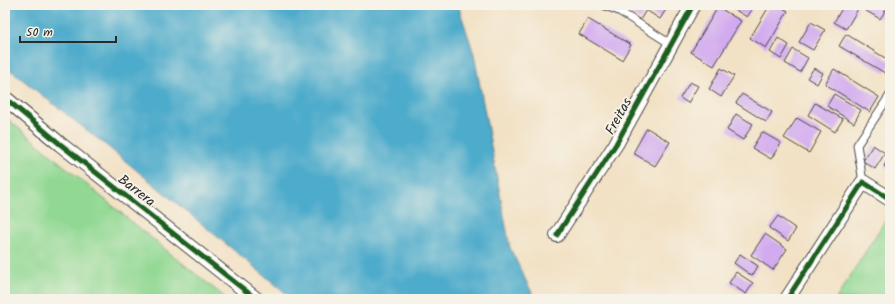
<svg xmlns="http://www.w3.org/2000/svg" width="895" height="304" font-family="Kalam,sans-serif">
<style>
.green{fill:#91d893;stroke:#5e825f}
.water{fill:#4dabcb;stroke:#3c6b7b}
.building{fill:#d2aaef}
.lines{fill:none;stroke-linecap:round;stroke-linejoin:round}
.lane-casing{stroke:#494642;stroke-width:9}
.street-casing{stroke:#494642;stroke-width:16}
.lane{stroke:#fff;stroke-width:7}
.street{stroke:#fff;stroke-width:14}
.cycleway-casing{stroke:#f7f3e8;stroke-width:8}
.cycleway{stroke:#1b5e20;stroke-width:5}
.labels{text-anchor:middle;stroke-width:3.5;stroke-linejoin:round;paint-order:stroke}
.street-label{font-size:14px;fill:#2b2b2b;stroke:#f7f3e8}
</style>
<rect width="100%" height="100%" fill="#f7f3e8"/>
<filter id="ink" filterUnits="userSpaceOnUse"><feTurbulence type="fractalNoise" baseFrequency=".025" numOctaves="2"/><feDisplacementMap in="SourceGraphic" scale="8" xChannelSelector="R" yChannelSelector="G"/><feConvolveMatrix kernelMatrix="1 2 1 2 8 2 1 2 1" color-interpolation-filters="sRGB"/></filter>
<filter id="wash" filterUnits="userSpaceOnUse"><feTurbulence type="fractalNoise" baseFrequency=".012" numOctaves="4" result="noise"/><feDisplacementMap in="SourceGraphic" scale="16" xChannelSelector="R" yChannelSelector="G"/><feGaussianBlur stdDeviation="0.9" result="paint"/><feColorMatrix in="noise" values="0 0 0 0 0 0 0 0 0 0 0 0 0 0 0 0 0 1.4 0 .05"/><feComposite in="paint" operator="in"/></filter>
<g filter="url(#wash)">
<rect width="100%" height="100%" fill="#f2e1c4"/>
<path class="green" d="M5 117 161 246 227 299H5Z
M888 216 890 217V299H836Z"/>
<path class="water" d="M5 5H458L474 54 510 248 535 299H293L107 146 5 66Z"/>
<g id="blocks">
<path class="building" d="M629 5H642L644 7 645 5H666L668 6 660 19 646 10 640 20 625 11Z
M727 5H755L747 17Z
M770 5H778L788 11 766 48 750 38Z
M844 5H851L858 9 846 29 834 22Z
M865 5H889L880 19 863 9Z
M718 7 741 21 714 66 691 52Z
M588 19 631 45 622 60 579 34Z
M811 22 825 30 813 50 799 42Z
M846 34 890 61V64L885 73 839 46Z
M778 38 789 45 781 59 770 52Z
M793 49 808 58 800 72 785 63Z
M721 68 734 76 721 97 709 89Z
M814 68 823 73 817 84 807 78Z
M834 69 879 97 870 112 825 84Z
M690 82 698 86 688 103 680 98Z
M742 94 772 112 766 122 736 103Z
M834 94 861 110 854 123 827 106Z
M815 103 843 119 835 132 808 115Z
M736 114 753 124 743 140 727 130Z
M797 118 821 132 809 153 784 138Z
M647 128 670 142 655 166 633 153Z
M762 132 781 143 771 159 752 148Z
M873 145 885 153 875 169 863 161Z
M890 156V170L884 166Z
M778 216 796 229 788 241 769 228Z
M765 234 787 249 773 270 751 255Z
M740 254 758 266 752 276 734 263Z
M736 272 753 283 746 294 729 283Z"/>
</g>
</g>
<g filter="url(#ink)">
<use href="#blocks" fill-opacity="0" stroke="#494642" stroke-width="1"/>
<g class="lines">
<g class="lane-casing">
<path id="lane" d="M603 5 619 11 672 45
M863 182 857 145 890 95"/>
</g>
<g class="street-casing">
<path id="street" d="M5 98 60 144 256 299
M557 235 616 144 693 5
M787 299 863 182 890 199"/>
</g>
<use href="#lane" class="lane"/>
<use href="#street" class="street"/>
<g class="cycleway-casing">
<path id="cycleway" d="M5 98 60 144 256 299
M557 235 616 144 693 5
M787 299 863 182 890 199"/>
</g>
<use href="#cycleway" class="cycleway"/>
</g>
</g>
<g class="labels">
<g class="street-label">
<text transform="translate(618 116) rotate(-61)" y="5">Freitas</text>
<text transform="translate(137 190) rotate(38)" y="5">Barrera</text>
</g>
</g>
<rect width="895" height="304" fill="none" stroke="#f7f3e8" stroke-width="20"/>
<path d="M20 36v6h96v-6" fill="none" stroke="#2b2b2b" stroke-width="2"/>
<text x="26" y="36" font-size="12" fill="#2b2b2b" stroke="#f7f3e8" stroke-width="3" paint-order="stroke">50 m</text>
</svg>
